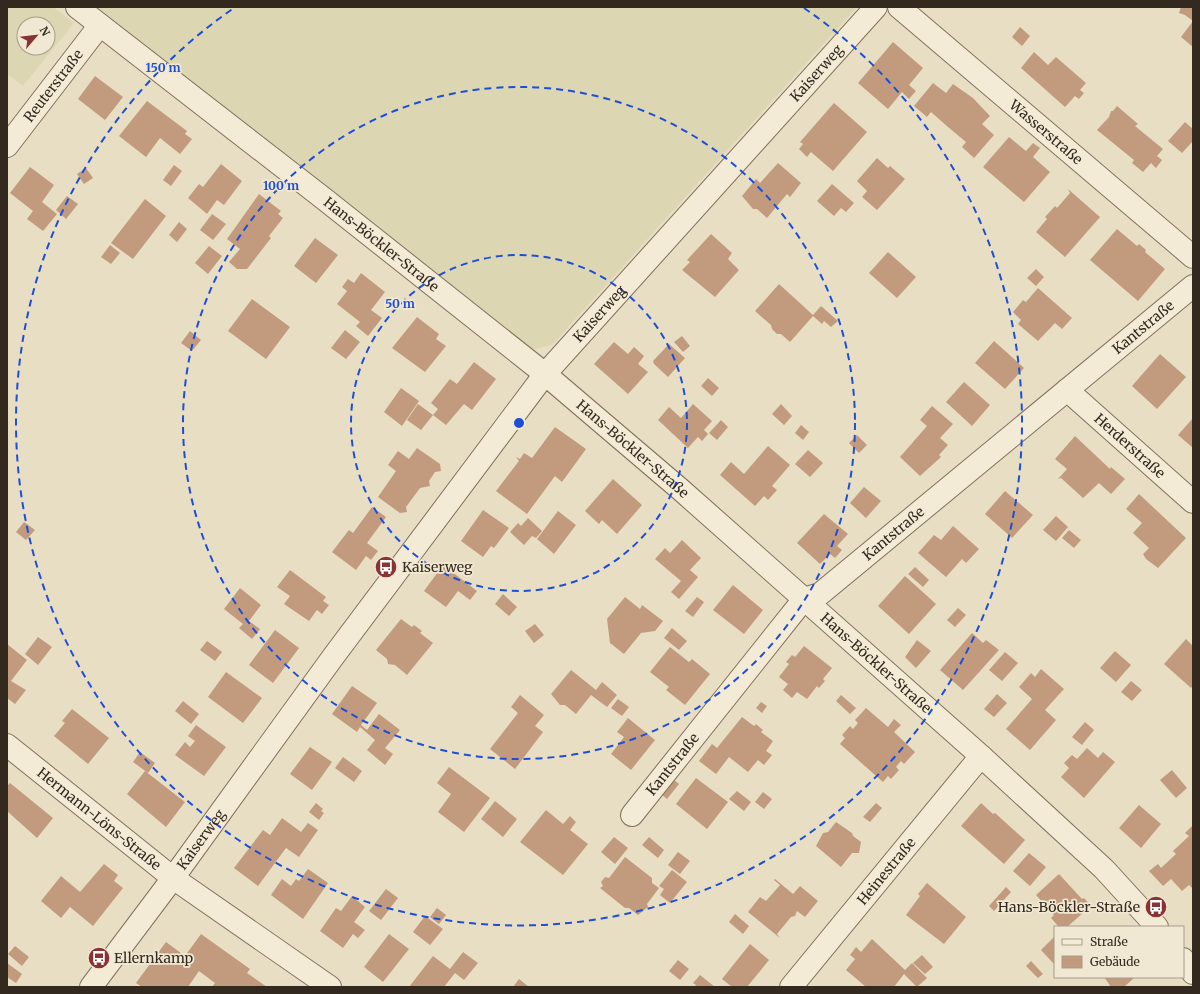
<svg xmlns="http://www.w3.org/2000/svg" width="1200" height="994" font-family="Merriweather,serif">
<style>
.farmland{fill:#ddd6b3;fill-rule:evenodd}
.building{fill:#c29b7e}
.lines{fill:none;stroke-linecap:round;stroke-linejoin:round}
.minor-casing{stroke:#81705d;stroke-width:24}
.minor{stroke:#f4ebd6;stroke-width:22}
.ring{fill:none;stroke:#1d4ed8;stroke-width:2;stroke-dasharray:7 5}
.labels{text-anchor:middle;stroke-width:3.5;stroke-linejoin:round;paint-order:stroke}
.street-label{font-size:14px;fill:#33291f;stroke:#f1e8d3}
.poi-label{font-size:14px;fill:#33291f;stroke:#f1e8d3;text-anchor:start}
.centre{fill:#1d4ed8;stroke:#f1e8d3;stroke-width:2}
.ring-label{font-size:12px;text-anchor:middle;font-weight:bold;fill:#1d4ed8;stroke:#f1e8d3;stroke-width:3.5;stroke-linejoin:round;paint-order:stroke}
</style>
<rect width="100%" height="100%" fill="#e8dec4"/>
<path class="farmland" d="M7 7H53L74 23 23 86 7 74ZM24 24H48V48H24Z
M97 7H857L552 345 531 350Z"/>
<path class="building" d="M1181 7H1193V47L1181 37 1193 21 1185 15 1179 13Z
M1020 27 1030 36 1022 46 1012 37Z
M893 42 923 68 909 85 916 91 909 99 902 92 888 109 858 83Z
M1034 52 1048 65 1056 57 1086 83 1080 90 1084 93 1079 99 1075 96 1065 107 1021 68Z
M95 76 123 97 105 120 78 99Z
M933 83 946 93 953 84 973 98 990 116 982 124 994 135 974 158 962 147 966 142 948 127 931 112 927 117 914 106Z
M147 101 187 131 185 134 192 139 180 154 160 138 146 157 119 136Z
M834 103 867 132 833 171 811 152 807 157 799 149 803 144 800 142Z
M1117 106 1138 124 1135 126 1163 149 1157 156 1162 160 1156 168 1151 163 1143 172 1132 163 1134 160 1097 130 1109 117 1111 111H1113Z
M1185 122 1193 129V141L1182 153 1168 141Z
M1009 137 1026 151 1033 143 1040 148 1033 157 1050 172 1024 202 983 167Z
M877 158 888 168 890 166 905 179 877 210 862 197 867 191 857 181Z
M778 163 801 183 790 197 787 194 767 218 757 209H753L742 196 756 179 760 183Z
M221 164 242 181 224 205 217 200 207 214 188 198 199 184 203 187Z
M174 165 182 171 171 186 163 180Z
M30 167 54 185 42 202 57 214 43 231 27 219 33 211 10 193Z
M86 168 93 178 84 184 77 174Z
M832 184 854 203 846 212 841 208 834 216 817 201Z
M1068 189 1100 217 1065 257 1036 232 1047 219 1045 217 1055 206 1057 208 1070 193Z
M259 194 281 211 278 214 283 218 269 236 271 238 247 269H237L229 262 240 249 227 239Z
M67 196 78 204 66 219 56 210Z
M145 199 166 216 133 259 111 243Z
M212 214 226 224 213 240 200 230Z
M179 222 187 229 177 242 169 235Z
M1117 229 1137 246 1139 244 1146 250 1145 252 1165 269 1138 301 1090 260Z
M711 234 732 253 728 259 739 270 715 297 682 270 690 262 687 260Z
M315 238 338 255 316 283 294 266Z
M110 245 120 253 111 264 101 257Z
M209 246 222 256 208 274 195 263Z
M888 252 916 277 897 298 869 273Z
M1036 269 1044 277 1036 286 1027 278Z
M361 273 385 292 371 310 382 318 368 336 356 326 360 322 337 304 347 291 342 287 348 279 354 283Z
M779 284 813 315 821 306 838 321 831 327 824 321 822 324 813 316 790 342 781 334H777L772 329 771 325 755 311Z
M1038 288 1072 318 1062 329 1055 323 1038 341 1018 324 1021 320 1013 312 1023 300 1026 302Z
M252 299 290 327 266 359 228 331Z
M417 317 439 334 436 339 446 346 425 372 392 348Z
M345 330 360 342 346 359 331 348Z
M190 331 201 340 192 351 181 343Z
M682 336 690 346 683 352 674 342Z
M994 341 1024 368 1005 389 975 363Z
M614 342 628 354 634 347 644 356 638 364 648 372 628 394 594 364Z
M669 344 685 358 668 377 654 364 653 361Z
M1160 354 1186 377 1157 409 1132 386Z
M474 362 496 379 472 410 464 404 446 425 433 415 438 409 431 403 450 379 457 384Z
M708 378 719 388 712 396 701 386Z
M964 382 990 405 972 426 946 402Z
M401 388 419 401 402 426 384 412Z
M418 404 433 415 421 430 407 420Z
M693 404 712 421 704 430 708 434 702 441 698 437 688 448 658 420 669 407 681 418Z
M781 404 792 416 784 425 772 414Z
M932 406 953 424 940 438 948 445 939 455 941 457 920 476 900 457 927 426 920 420Z
M1193 418V448L1178 435Z
M721 420 728 427 717 440 709 433Z
M801 425 809 432 803 440 795 433Z
M555 427 586 449 562 482 555 476 527 514 496 491 519 461 516 457 520 459 524 453 532 458Z
M857 435 867 445 859 453 849 443Z
M1075 436 1110 469 1111 467 1125 479 1111 494 1099 483 1083 498 1061 478 1058 479 1067 469 1055 459Z
M768 446 790 465 772 486 777 490 768 500 764 496 755 506 720 475 731 462 744 474Z
M417 448 440 464 441 471 435 472 429 481 430 486 420 488 406 507 407 512 400 513 378 497 396 471 388 465 398 451 409 459Z
M808 450 823 463 810 477 795 464Z
M613 479 642 505 617 534 602 520 599 524 585 511Z
M864 487 881 501 866 518 850 503Z
M1005 491 1033 515 1012 538 985 514Z
M1139 494 1186 538 1158 568 1146 559 1143 554 1149 548 1133 533 1142 523 1126 509Z
M372 507 386 517 367 543 378 551 371 560 366 556 356 570 332 552 349 530 353 533Z
M483 510 509 528 494 548 491 546 483 557 461 541Z
M558 511 576 525 554 554 537 539Z
M824 514 848 534 837 546 842 550 835 558 830 554 820 564 797 543Z
M1056 516 1068 527 1056 541 1043 530Z
M528 518 542 531 536 538 532 536 524 545 510 532 518 523 521 526Z
M24 522 35 530 26 540 16 532Z
M953 526 979 549 966 563 962 559 946 577 918 553 934 535 941 540Z
M1069 530 1081 540 1074 548 1062 538Z
M682 540 701 558 690 570 698 577 679 599 671 592 681 581 655 559 665 548 670 553Z
M443 565 477 591 470 600 458 591 446 607 424 591Z
M915 567 929 580 923 587 908 574Z
M290 570 326 597 323 601 329 605 322 614 317 610 309 621 284 604 290 596 277 587Z
M905 576 936 604 909 634 878 606Z
M733 585 763 610 744 634 713 610Z
M240 588 261 605 249 621 260 629 252 639 239 628 243 624 224 609Z
M503 594 517 607 509 616 495 604Z
M625 597 640 609 642 605 663 621 655 631 641 633 624 654 610 643 607 619Z
M697 597 704 602 693 617 685 611Z
M958 608 966 615 955 627 947 620Z
M401 619 412 627 414 625 422 631 420 633 433 643 407 675 395 665 388 664 387 659 376 650Z
M535 624 544 635 534 643 525 631Z
M672 628 687 641 679 650 664 638Z
M275 630 299 648 273 683 249 665Z
M972 633 983 643 986 640 999 650 963 690 940 670Z
M38 637 52 647 38 665 25 654Z
M1186 639 1193 646V685L1191 688 1164 664Z
M917 640 931 651 916 668 905 657Z
M207 641 222 652 215 661 200 650Z
M7 644 27 660 11 681 26 690 15 704 7 698Z
M804 646 832 668 823 679 825 681 819 688 817 686 807 699 797 692 792 698 783 690 788 684 779 677 789 664 786 662 792 655 795 657Z
M670 647 689 662 692 659 710 674 685 705 666 690 669 687 650 672Z
M1115 651 1131 665 1116 682 1100 668Z
M1005 652 1018 663 1002 681 989 670Z
M1041 669 1064 689 1045 710 1056 720 1030 750 1006 729 1032 699 1019 687 1031 673 1035 677Z
M571 670 596 690 602 682 617 695 607 707 591 695 576 714 565 705H560L551 694Z
M226 672 262 698 243 723 208 697Z
M1131 681 1142 690 1132 701 1121 692Z
M352 686 377 703 361 725 367 730 379 714 400 730 385 748 393 754 385 765 367 750 375 740 360 727 357 732 332 714Z
M997 694 1007 703 994 717 984 709Z
M520 695 544 715 535 726 543 732 515 769 490 749 518 713 511 707Z
M841 695 856 708 850 714 836 701Z
M618 699 629 707 622 716 611 708Z
M183 701 199 714 191 724 175 711Z
M761 702 767 706 762 713 756 708Z
M866 708 888 727 894 719 901 725 894 732 915 752 904 764 901 761 896 767 899 770 891 779 888 776 883 782 840 744 845 738 842 735 850 726 853 729 858 723 855 720Z
M72 709 109 738 88 764 54 736 65 723 62 721Z
M742 717 754 726 756 724 763 730 761 732 773 741 766 751 772 755 764 765 758 760 748 772 729 757 716 774 699 761 712 744 717 748Z
M628 718 655 740 631 770 611 754 624 737 617 732Z
M1085 722 1094 730 1082 745 1072 737Z
M196 725 226 747 204 776 175 755 185 742 190 747 195 741 188 736Z
M310 747 332 762 312 790 290 774Z
M1087 748 1098 758 1103 752 1115 762 1084 798 1061 777 1069 768 1064 763 1072 755 1077 759Z
M140 752 155 763 148 773 133 762Z
M343 757 362 771 354 782 335 768Z
M449 767 490 798 464 832 438 812 451 794 437 783Z
M1172 770 1187 788 1176 798 1160 780Z
M145 771 185 802 166 827 127 794Z
M696 778 728 802 707 829 676 804Z
M673 779 679 784 667 799 661 794Z
M10 783 53 818 37 838 7 811V786Z
M737 791 751 802 744 811 729 799Z
M763 792 772 799 764 809 755 802Z
M495 801 517 819 503 837 481 819Z
M316 803 323 809 321 811 324 813 319 820 309 812Z
M876 803 882 808 870 822 863 817Z
M981 803 993 814 995 813 1025 840 1004 864 961 826Z
M1139 805 1161 824 1141 848 1119 828Z
M546 810 563 824 570 816 576 822 570 830 588 844 563 875 520 842Z
M282 818 301 832 308 823 318 830 299 857 286 848 258 886 234 868 263 830 270 835Z
M836 822 852 833 853 836 861 842 859 853H852L841 867 816 846 823 833 828 832Z
M1193 825V889L1189 885 1182 891 1171 879 1163 886 1149 871 1158 864 1161 868 1176 854 1173 851 1189 836 1185 833Z
M614 837 628 848 615 864 601 852Z
M649 837 664 850 658 858 642 845Z
M678 852 690 861 680 874 668 865Z
M1029 853 1046 867 1030 886 1013 871Z
M625 857 652 878V883L659 888 647 904 648 907 638 915 629 908H625L600 888 603 886 601 882 605 877 609 878Z
M104 864 118 875 114 881 123 888 93 926 70 907 61 918 41 901 61 876 80 892Z
M308 869 328 883 303 919 271 895 282 879 291 886 296 879 299 881Z
M672 870 687 882 670 903 660 895 664 889 659 886Z
M1059 874 1082 899 1084 898 1091 906 1067 927H1059L1051 918 1054 915 1036 895Z
M775 879 793 894 800 886 818 901 805 917 797 911 795 916 791 917 777 934 780 938 748 912 760 897 766 901 780 885 774 880Z
M927 883 966 917 944 944 906 915 920 896 918 894Z
M1006 887 1011 892 994 911 989 906Z
M386 889 398 898 381 920 369 911Z
M352 896 365 907 354 922 365 930 358 938 353 934 343 948 320 931 336 908 341 911Z
M437 908 446 915 439 924 430 917Z
M735 914 749 926 743 934 729 922Z
M425 916 443 929 430 945 413 932Z
M201 934 250 969 247 973 267 987H212L215 983 199 971 188 987H142L136 983 166 942 185 956Z
M389 934 409 949 383 982 364 967Z
M1055 936V963L1054 964 1041 950Z
M872 939 905 970 912 963 927 978 917 987 904 974 894 987H866L846 970 855 959 850 955 856 947 861 952Z
M750 944 769 960 747 987H732L722 979Z
M15 946 29 957 22 966 8 954Z
M463 952 478 963 464 980 455 973 444 987H409L433 956 450 969Z
M922 955 933 967 925 974 913 963Z
M678 960 689 969 680 980 669 971Z
M1031 961 1043 974 1038 978 1026 966Z
M7 963 22 974 16 983 7 977Z
M700 975 715 987H694L696 985 693 983Z
M1104 977H1135L1124 987H1111Z
M519 979 529 987H513Z"/>
<g class="lines">
<g class="minor-casing">
<g id="minor">
<path id="s1" d="M77 7 323 198 545 374 680 489 981 756 1104 869 1157 927"/>
<path id="s2" d="M899 7 1193 257"/>
<path id="s3" d="M7 146 100 25"/>
<path id="s4" d="M1067 390 1193 502"/>
<path id="s5" d="M7 745 173 878 330 987"/>
<path id="s6" d="M632 815 804 599 820 594 1193 286"/>
<path d="M1183 959 1193 973"/>
<path id="s7" d="M91 987 173 878 333 657 545 374 876 7"/>
<path id="s8" d="M791 987 981 756"/>
</g>
</g>
<use href="#minor" class="minor"/>
</g>
<g class="ring">
<circle cx="519" cy="423" r="168"/>
<circle cx="519" cy="423" r="336"/>
<path d="M804 8A503 503 0 1 1 234 8"/>
</g>
<defs>
<g id="bus-disc" transform="scale(1.15)"><circle r="9.5" fill="#893434" stroke="#f1e8d3"/><path d="M-5-6H5V4H4V6H2V4H-2V6H-4V4H-5ZM-3.5-4V0h7V-4ZM-3.5 1.2v1.5H-2V1.2ZM2 1.2v1.5H3.5V1.2Z" fill="#fff"/></g>
</defs>
<g fill-rule="evenodd">
<use href="#bus-disc" x="386" y="567"/>
<use href="#bus-disc" x="1156" y="907"/>
<use href="#bus-disc" x="99" y="958"/>
</g>
<g class="labels">
<g class="street-label">
<text dy="5" stroke="none"><textPath href="#s7" startOffset="1168">Kaiserweg</textPath></text>
<text dy="5" stroke="none"><textPath href="#s3" startOffset="76">Reuterstraße</textPath></text>
<text dy="5" stroke="none"><textPath href="#s2" startOffset="193">Wasserstraße</textPath></text>
<text dy="5" stroke="none"><textPath href="#s1" startOffset="386">Hans-Böckler-Straße</textPath></text>
<text dy="5" stroke="none"><textPath href="#s7" startOffset="844">Kaiserweg</textPath></text>
<text dy="5" stroke="none"><textPath href="#s6" startOffset="712">Kantstraße</textPath></text>
<text dy="5" stroke="none"><textPath href="#s4" startOffset="84">Herderstraße</textPath></text>
<text dy="5" stroke="none"><textPath href="#s1" startOffset="710">Hans-Böckler-Straße</textPath></text>
<text dy="5" stroke="none"><textPath href="#s6" startOffset="388">Kantstraße</textPath></text>
<text dy="5" stroke="none"><textPath href="#s1" startOffset="1034">Hans-Böckler-Straße</textPath></text>
<text dy="5" stroke="none"><textPath href="#s6" startOffset="65">Kantstraße</textPath></text>
<text dy="5" stroke="none"><textPath href="#s5" startOffset="118">Hermann-Löns-Straße</textPath></text>
<text dy="5" stroke="none"><textPath href="#s7" startOffset="184">Kaiserweg</textPath></text>
<text dy="5" stroke="none"><textPath href="#s8" startOffset="150">Heinestraße</textPath></text>
</g>
<g class="poi-label">
<text x="402" y="572">Kaiserweg</text>
<text x="1140" y="912" text-anchor="end">Hans-Böckler-Straße</text>
<text x="114" y="963">Ellernkamp</text>
</g>
</g>
<circle cx="519" cy="423" r="6" class="centre"/>
<g class="ring-label">
<text x="163" y="72">150 m</text>
<text x="281" y="190">100 m</text>
<text x="400" y="308">50 m</text>
</g>
<rect width="1200" height="994" fill="none" stroke="#33291f" stroke-width="16"/>
<rect x="1054" y="926" width="130" height="52" fill="#f1e8d3" stroke="#a59c8b"/>
<rect x="1062" y="939" width="20" height="6" fill="#f4ebd6" stroke="#a59c8b"/>
<text x="1090" y="946" font-size="12" fill="#33291f">Straße</text>
<rect x="1062" y="956" width="20" height="12" fill="#c29b7e" stroke="#a59c8b"/>
<text x="1090" y="966" font-size="12" fill="#33291f">Gebäude</text>
<g transform="translate(36 36) rotate(62)"><circle r="19" fill="#f1e8d3" stroke="#a59c8b"/>
<path d="M0-3L7 15L0 10L-7 15Z" fill="#893434"/>
<text y="-6" font-size="11" font-weight="bold" text-anchor="middle" fill="#33291f">N</text>
</g>
</svg>
